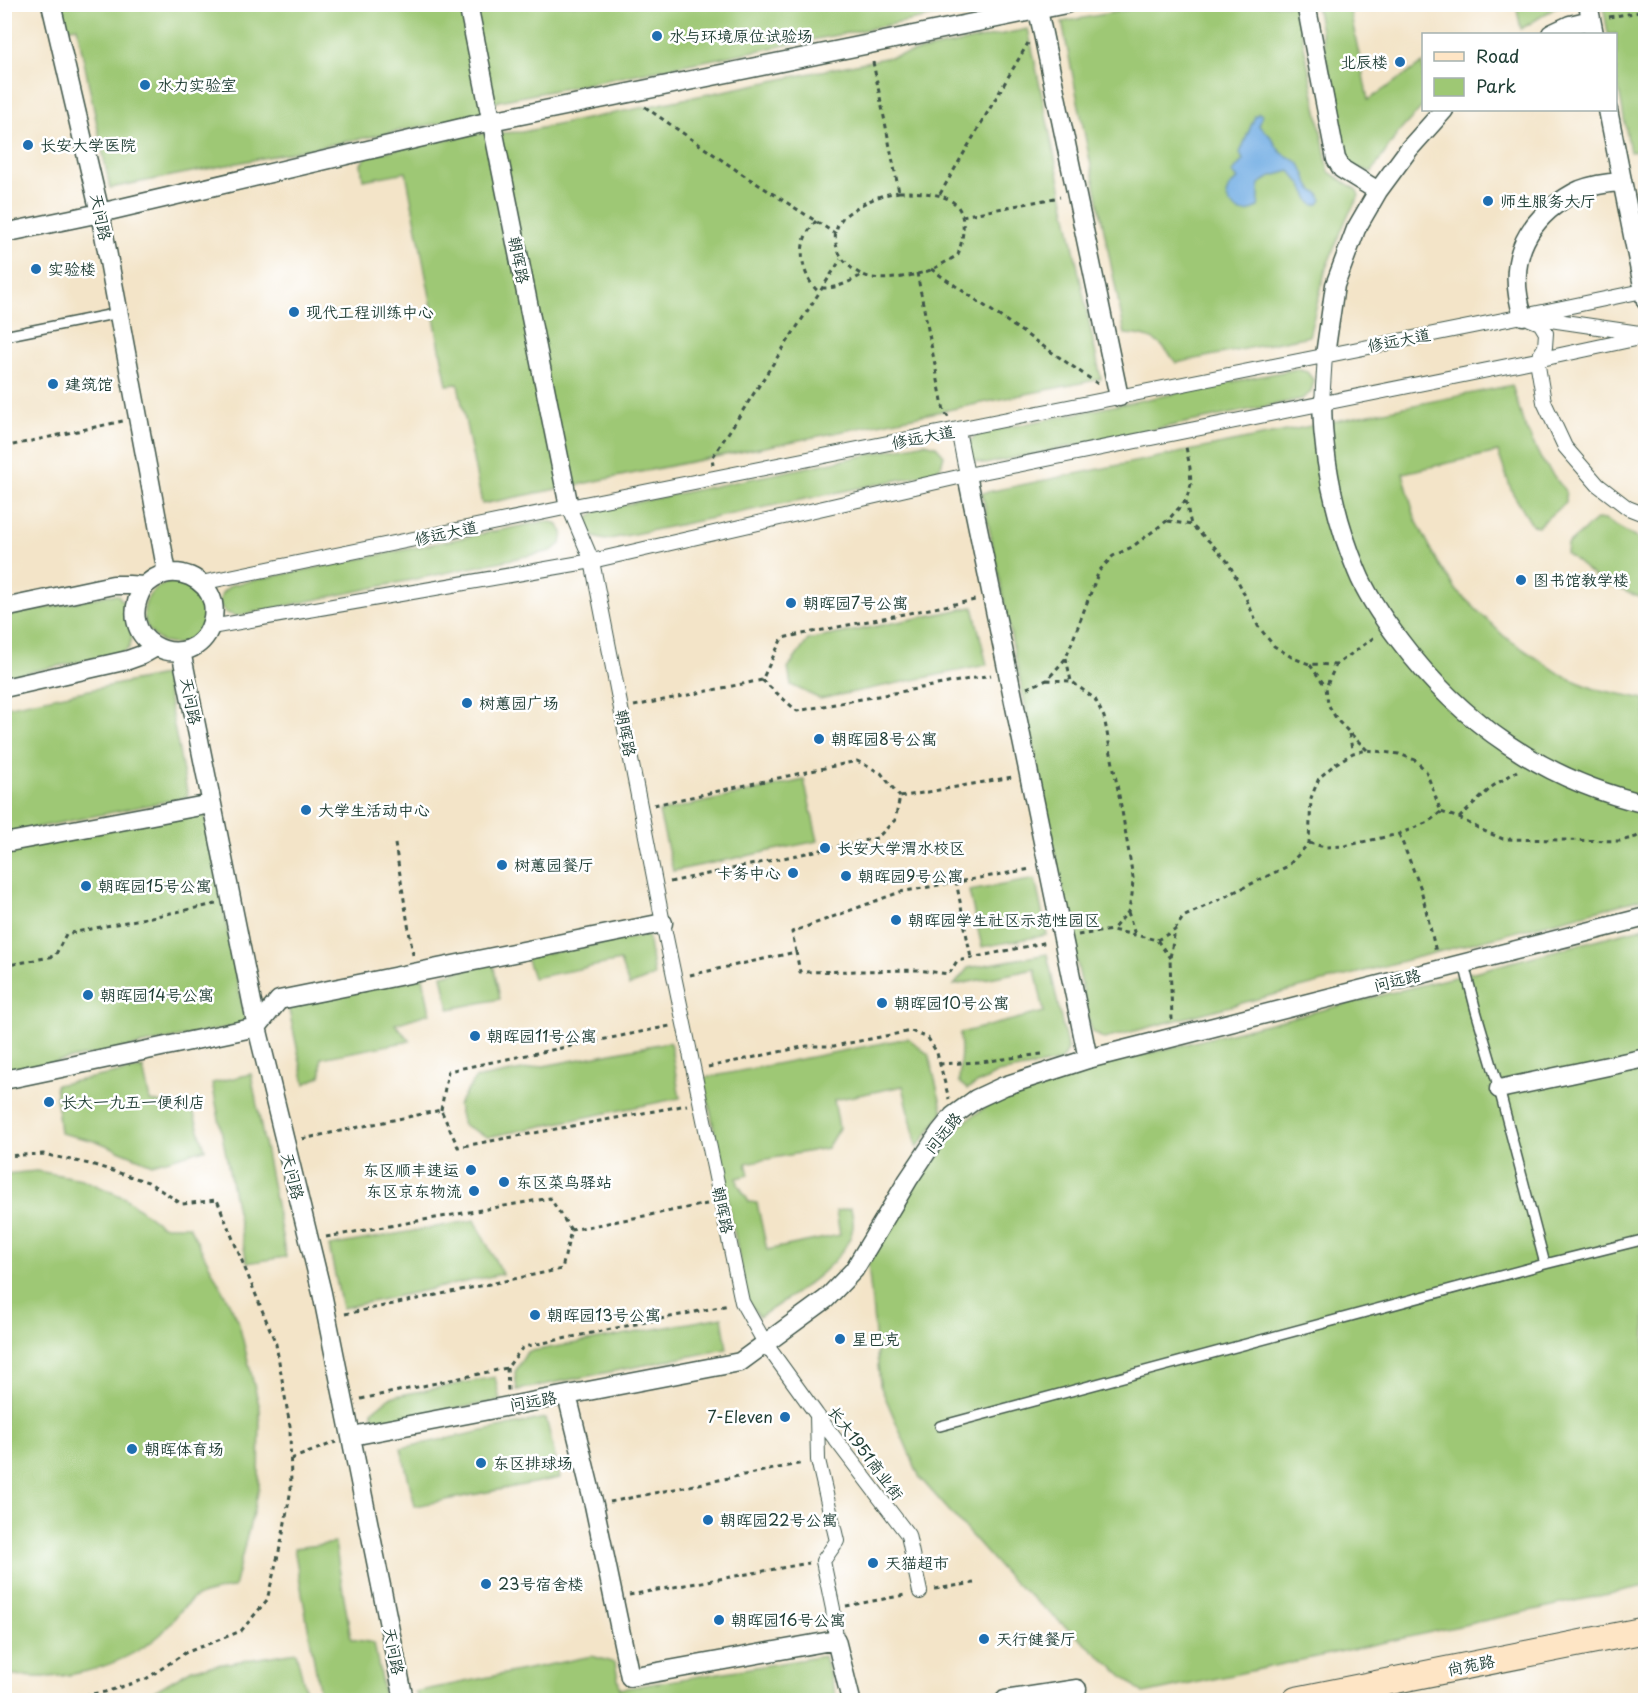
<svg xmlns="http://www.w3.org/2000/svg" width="1650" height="1705" font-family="'Playpen Sans','LXGW WenKai TC',sans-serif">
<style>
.green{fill:#9ec874;stroke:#5e8254;stroke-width:1.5}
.water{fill:#73aee4;stroke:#49768c;stroke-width:1.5}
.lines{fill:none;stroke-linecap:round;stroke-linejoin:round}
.service-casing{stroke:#3f564a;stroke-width:12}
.pedestrian-casing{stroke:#3f564a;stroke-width:16}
.minor-casing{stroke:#3f564a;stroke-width:21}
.secondary-casing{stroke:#3f564a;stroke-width:28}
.path{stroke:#3f564a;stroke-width:3;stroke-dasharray:4.5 4.5;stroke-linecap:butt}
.service{stroke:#fff;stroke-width:9}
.pedestrian{stroke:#fff;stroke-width:14}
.minor{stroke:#fff;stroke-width:18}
.secondary{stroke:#fee5c5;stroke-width:26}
.poi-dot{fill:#1f6fb2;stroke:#fff;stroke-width:2}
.labels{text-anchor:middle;stroke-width:5;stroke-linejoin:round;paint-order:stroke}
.poi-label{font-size:16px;fill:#1f3d34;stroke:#fff;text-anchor:start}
.street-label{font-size:16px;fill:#1f3d34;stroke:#fff}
</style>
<rect width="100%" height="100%" fill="#fff"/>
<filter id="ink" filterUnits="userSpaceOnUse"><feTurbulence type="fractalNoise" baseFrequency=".0167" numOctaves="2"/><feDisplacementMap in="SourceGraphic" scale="12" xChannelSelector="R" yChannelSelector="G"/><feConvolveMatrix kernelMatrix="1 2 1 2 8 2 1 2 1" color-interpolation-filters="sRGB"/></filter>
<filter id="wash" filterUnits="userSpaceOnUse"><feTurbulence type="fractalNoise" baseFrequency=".008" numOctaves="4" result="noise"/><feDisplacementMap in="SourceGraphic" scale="24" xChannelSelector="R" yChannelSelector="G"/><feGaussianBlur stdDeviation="1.35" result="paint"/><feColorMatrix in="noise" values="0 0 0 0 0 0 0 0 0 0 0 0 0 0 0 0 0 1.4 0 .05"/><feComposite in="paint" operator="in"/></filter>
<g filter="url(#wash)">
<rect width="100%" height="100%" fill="#f3e4c8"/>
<path class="green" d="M1560 4V5L1521 29 1516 5Z
M59 5H991L499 101 471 117 110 188 77 27 65 29Z
M1153 5H1296L1329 172 1357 190 1359 196 1347 217 1326 268 1309 336 1176 363C1161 341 1152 335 1125 334L1062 22Z
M1316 5H1349L1368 100 1423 63V106L1398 133 1372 172 1350 166 1344 151Z
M1603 5H1645V150L1630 152 1616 73V34H1608Z
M1028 29 1101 379 482 504 458 384 447 385 406 172 363 180 361 164 367 155 475 134 522 132Z
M1296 369 1307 372 1314 381 1311 392 1302 399 985 464 974 461 967 452 970 441 979 433Z
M1512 385 1523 422 1541 459 1566 492V502L1538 526 1532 525 1512 492 1498 452 1403 473 1415 518 1439 564 1457 591 1505 637 1565 677 1595 689 1645 699V898L1104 1039 1091 1031 982 493Z
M925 443 936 446 944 455 941 466 932 473 605 540 594 537 587 529 589 517 599 510Z
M1597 519 1605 520 1645 543V593L1639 597 1600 581 1566 553 1567 545Z
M545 521 556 523 563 532 561 544 551 551 237 616 226 613 219 604 222 593 231 585Z
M144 613a31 31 0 1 1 62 0a31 31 0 1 1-62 0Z
M108 595H118L125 604 132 637 129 648 122 653 5 677V616Z
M973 607 987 665 820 699 791 685 788 668 808 640Z
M164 675 188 797 5 834V707Z
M804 780 818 841 673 871 659 812Z
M204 810 246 1024 5 1072 4 852Z
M1035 879 1047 935 982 947 969 891Z
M1645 927V1586L1144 1694 1009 1578 920 1478 880 1385 868 1263 922 1173 961 1124 1008 1092 1074 1072 1466 974Z
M648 935 654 976 629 986 620 961 533 978 526 957Z
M1047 954 1068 1051 1059 1062 998 1073 967 1089 959 1082 961 1050 960 1033 1044 1012 1035 969 954 985 968 968Z
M493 963 500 999 449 1009 442 975Z
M423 977 430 1013 395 1024 410 1041 321 1058V1076L305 1084 288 1006Z
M908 1038 929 1055 943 1112 917 1148 903 1086 834 1100 839 1128 827 1148 746 1163 749 1175 737 1178 738 1184 749 1202 757 1203 767 1250 840 1235 836 1211 851 1208C852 1214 854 1221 853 1227 848 1263 787 1299 759 1317L748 1302 704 1078Z
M670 1042 680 1098 488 1137 463 1125 458 1105 475 1079Z
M143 1068 150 1101 192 1108 205 1149 152 1164 99 1142 60 1133 55 1085Z
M251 1074 286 1257 247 1263 212 1083Z
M37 1171 82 1179 125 1198 162 1226H189L238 1320 260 1409 259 1489 234 1587C222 1590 204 1593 194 1598 183 1604 170 1626 160 1635 119 1669 56 1685 4 1673L5 1174Z
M475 1220 502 1274 342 1308 329 1246Z
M722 1317 727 1349 517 1390 515 1372 527 1352Z
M495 1377 500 1401 375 1423 372 1411 390 1397Z
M546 1418 560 1478 415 1506 401 1448Z
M335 1543 351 1639 374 1643 385 1700H321L294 1548Z
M296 1652 308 1700H139L192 1669Z
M592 1656 615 1663 620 1689 824 1656 837 1700H420L415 1692Z"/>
<path class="water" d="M1259 113 1262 115 1259 126C1263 129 1267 132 1270 136 1274 141 1277 148 1281 152 1288 158 1297 159 1301 166 1307 176 1307 189 1319 194L1322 200 1319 204 1315 205 1311 203 1301 184 1290 171 1272 176 1259 184C1258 192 1260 199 1258 207L1248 212H1240L1229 203 1226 195 1229 187 1238 179 1232 173 1243 160 1240 153 1255 116Z"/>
</g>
<g filter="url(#ink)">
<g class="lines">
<g class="service-casing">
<path id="service" d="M4 336 119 313
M1464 964 1476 1011 1499 1089 1545 1264
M940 1426 1545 1264 1646 1239"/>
</g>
<g class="pedestrian-casing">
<path id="pedestrian" d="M1533 314 1643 291
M1530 319 1540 323 1546 333 1545 347 1537 360 1544 402 1565 447 1598 485 1628 508 1646 515
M1322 403 1325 355
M958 430 967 475
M569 507 592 561 663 923 742 1302 765 1343 817 1415 908 1535 920 1592
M201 583 569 507 1523 316 1646 334
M211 627 592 561 967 475 1537 360 1644 337
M817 1415 818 1460 837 1541 823 1561 833 1609 836 1640"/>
</g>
<g class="minor-casing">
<path id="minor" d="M51 4 100 213 167 573
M468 4 569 507
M1306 4 1336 159 1342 169 1378 191
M1588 4 1594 34
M1038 10 1119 397
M1551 34 1570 25 1591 20
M1608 110 1646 301
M4 233 100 213 491 121 1066 4
M1523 316C1510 275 1516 239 1549 210 1559 202 1568 195 1580 190 1593 185 1607 183 1621 182
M1325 355 1335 285 1356 229 1378 191 1409 149 1444 110
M1322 403C1323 461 1335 518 1357 571 1367 596 1384 620 1400 641 1461 723 1546 781 1646 804
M967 475 1088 1059
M4 608 113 585H129L144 586C147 584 151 580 155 578 177 565 207 578 213 603 215 614 212 625 207 634 182 674 111 640 144 586
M181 651 257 1027 322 1293 404 1700
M4 688 128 660 142 655 156 647
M4 843 211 804
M4 1080 257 1027 279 1000 663 923
M1499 1089 1646 1058
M567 1395 594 1505 630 1677 836 1640 851 1700
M352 1436 740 1362 826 1299 854 1270 908 1180 940 1132 953 1116 976 1099 1004 1086 1088 1059 1646 917
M1005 1700 1077 1689"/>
</g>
<g class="secondary-casing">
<path id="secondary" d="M1296 1700 1646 1630"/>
</g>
<path class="path" d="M1609 17 1646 11
M873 62 899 192
M645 107 745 176 836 234
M899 192C949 192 975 199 958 255 949 260 941 265 933 269 919 275 888 281 873 278 848 274 824 244 841 220 848 211 871 199 881 196 887 194 893 193 899 192Z
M940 194 1028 43
M962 216 1060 197
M816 221C812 226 807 232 805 238 798 255 805 281 819 292
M931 269 1098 384
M917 273 944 411 948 417
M822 288C835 289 851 282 861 275
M4 447 123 421
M713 465 712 458 841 259
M1186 501 1191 525
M1168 521 1191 525 1210 542 1228 562 1242 589 1258 626 1274 646 1293 658 1309 664 1336 665
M1066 658 1071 681
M1310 665 1326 687
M762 680 797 711 991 675
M1047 680 1071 681 1095 699 1104 717 1122 811 1133 878 1132 895 1128 912 1113 929
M1027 688 1047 680 1066 658 1099 571 1113 556 1132 547 1168 520 1186 500 1191 484 1190 468 1186 447
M634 706 762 680 782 638 975 600
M1349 734 1353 753
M1367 750 1337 720 1328 704 1326 687 1336 665 1376 636
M654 805 857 761 881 773 900 797
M1459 818 1493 786 1517 771
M1399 834 1421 889 1436 952
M1309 843 1325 847 1344 846 1399 834 1428 822 1441 812
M395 844 413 955
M956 881 971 958
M670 882 877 838 895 820 900 797 1012 777
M1128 912 1135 935
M1078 935 1112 930 1135 935 1157 940 1170 958
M1157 940 1175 930
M796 952 792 932 900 892 1031 869
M4 966 55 956 66 934 216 904
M690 975 796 952 800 972 918 970 949 974 957 961 1048 942
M1172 1020 1170 958 1175 930 1183 917 1288 866 1309 843 1311 798 1319 778 1335 764 1353 753 1367 750 1399 754 1415 760 1426 771 1441 812 1459 818 1482 830 1503 839 1620 841 1636 837 1646 831
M939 1064 981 1062 1042 1054
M708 1067 807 1046H834L911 1031 928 1038 937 1053 949 1099
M441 1110 448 1071 670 1026
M302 1139 441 1110 458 1147 687 1105
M4 1156 43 1154 94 1165 148 1182 182 1204 217 1200 276 1344 290 1426 291 1489 282 1539 267 1600 241 1631 185 1653 146 1679 105 1692 54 1699 4 1695
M326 1237 550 1198 571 1230
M345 1314 562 1269 571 1230 707 1204
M507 1368 508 1391
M361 1399 507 1368 523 1347 729 1305
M291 1459 336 1442
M610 1502 803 1463
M935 1589 974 1583
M629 1595 809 1563
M846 1606 905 1595"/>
<use href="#service" class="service"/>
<use href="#pedestrian" class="pedestrian"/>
<use href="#minor" class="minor"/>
<use href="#secondary" class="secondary"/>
</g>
</g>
<g class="poi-dot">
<circle cx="657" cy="36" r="6"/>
<circle cx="1400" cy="62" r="6"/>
<circle cx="145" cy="85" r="6"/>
<circle cx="28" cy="145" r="6"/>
<circle cx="1488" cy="201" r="6"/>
<circle cx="36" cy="269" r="6"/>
<circle cx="294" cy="312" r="6"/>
<circle cx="53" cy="384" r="6"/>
<circle cx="1521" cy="580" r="6"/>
<circle cx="791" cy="603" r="6"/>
<circle cx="467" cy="703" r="6"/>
<circle cx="819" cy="739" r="6"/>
<circle cx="306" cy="810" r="6"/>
<circle cx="825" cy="848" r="6"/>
<circle cx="502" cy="865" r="6"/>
<circle cx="793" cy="873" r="6"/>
<circle cx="846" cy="876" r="6"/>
<circle cx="86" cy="886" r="6"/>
<circle cx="896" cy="920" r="6"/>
<circle cx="88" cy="995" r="6"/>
<circle cx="882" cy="1003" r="6"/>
<circle cx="475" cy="1036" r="6"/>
<circle cx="49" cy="1102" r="6"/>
<circle cx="471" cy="1170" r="6"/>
<circle cx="504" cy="1182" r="6"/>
<circle cx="474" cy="1191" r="6"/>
<circle cx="535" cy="1315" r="6"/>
<circle cx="840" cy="1339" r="6"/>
<circle cx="785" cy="1417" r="6"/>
<circle cx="132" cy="1449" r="6"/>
<circle cx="481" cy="1463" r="6"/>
<circle cx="708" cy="1520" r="6"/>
<circle cx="873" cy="1563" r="6"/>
<circle cx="486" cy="1584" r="6"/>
<circle cx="719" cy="1620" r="6"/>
<circle cx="984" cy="1639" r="6"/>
</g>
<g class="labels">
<g class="poi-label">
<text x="669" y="42">水与环境原位试验场</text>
<text x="1388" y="68" text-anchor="end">北辰楼</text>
<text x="157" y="91">水力实验室</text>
<text x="40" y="151">长安大学医院</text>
<text x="1500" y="207">师生服务大厅</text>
<text x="48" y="275">实验楼</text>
<text x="306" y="318">现代工程训练中心</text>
<text x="65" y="390">建筑馆</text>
<text x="1533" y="586">图书馆教学楼</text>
<text x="803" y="609">朝晖园7号公寓</text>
<text x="479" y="709">树蕙园广场</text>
<text x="831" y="745">朝晖园8号公寓</text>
<text x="318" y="816">大学生活动中心</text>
<text x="837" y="854">长安大学渭水校区</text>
<text x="514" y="871">树蕙园餐厅</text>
<text x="781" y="879" text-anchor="end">卡务中心</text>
<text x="858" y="882">朝晖园9号公寓</text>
<text x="98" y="892">朝晖园15号公寓</text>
<text x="908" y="926">朝晖园学生社区示范性园区</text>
<text x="100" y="1001">朝晖园14号公寓</text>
<text x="894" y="1009">朝晖园10号公寓</text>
<text x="487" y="1042">朝晖园11号公寓</text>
<text x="61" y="1108">长大一九五一便利店</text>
<text x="459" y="1176" text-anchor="end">东区顺丰速运</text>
<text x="516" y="1188">东区菜鸟驿站</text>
<text x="462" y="1197" text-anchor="end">东区京东物流</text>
<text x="547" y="1321">朝晖园13号公寓</text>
<text x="852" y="1345">星巴克</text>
<text x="773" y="1423" text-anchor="end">7-Eleven</text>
<text x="144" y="1455">朝晖体育场</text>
<text x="493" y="1469">东区排球场</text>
<text x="720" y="1526">朝晖园22号公寓</text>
<text x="885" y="1569">天猫超市</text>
<text x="498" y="1590">23号宿舍楼</text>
<text x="731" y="1626">朝晖园16号公寓</text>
<text x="996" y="1645">天行健餐厅</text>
</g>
<g class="street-label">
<text transform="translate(101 217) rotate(78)" y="6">天问路</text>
<text transform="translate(519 260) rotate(79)" y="6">朝晖路</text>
<text transform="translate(1399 340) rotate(-11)" y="6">修远大道</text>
<text transform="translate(923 437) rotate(-11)" y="6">修远大道</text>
<text transform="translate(446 533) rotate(-12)" y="6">修远大道</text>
<text transform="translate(191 701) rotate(79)" y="6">天问路</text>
<text transform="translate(626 733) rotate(79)" y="6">朝晖路</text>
<text transform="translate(1397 980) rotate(-14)" y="6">问远路</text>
<text transform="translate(943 1133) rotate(-51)" y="6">问远路</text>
<text transform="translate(293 1176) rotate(76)" y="6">天问路</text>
<text transform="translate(723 1210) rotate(78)" y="6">朝晖路</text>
<text transform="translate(533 1401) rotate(-10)" y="6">问远路</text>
<text transform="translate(866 1453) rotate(53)" y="6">长大1951商业街</text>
<text transform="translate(394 1651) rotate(79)" y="6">天问路</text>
<text transform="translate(1471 1665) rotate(-11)" y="6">尚苑路</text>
</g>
</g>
<rect width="1650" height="1705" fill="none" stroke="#fff" stroke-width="24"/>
<rect x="1422" y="33" width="195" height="78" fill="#ffffff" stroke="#a5b1ae" stroke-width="1.5"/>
<rect x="1434" y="52" width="30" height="9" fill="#fee5c5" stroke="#a5b1ae" stroke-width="1.5"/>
<text x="1476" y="63" font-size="18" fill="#1f3d34">Road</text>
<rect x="1434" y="78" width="30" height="18" fill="#9ec874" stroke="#a5b1ae" stroke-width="1.5"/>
<text x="1476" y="93" font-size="18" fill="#1f3d34">Park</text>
</svg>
